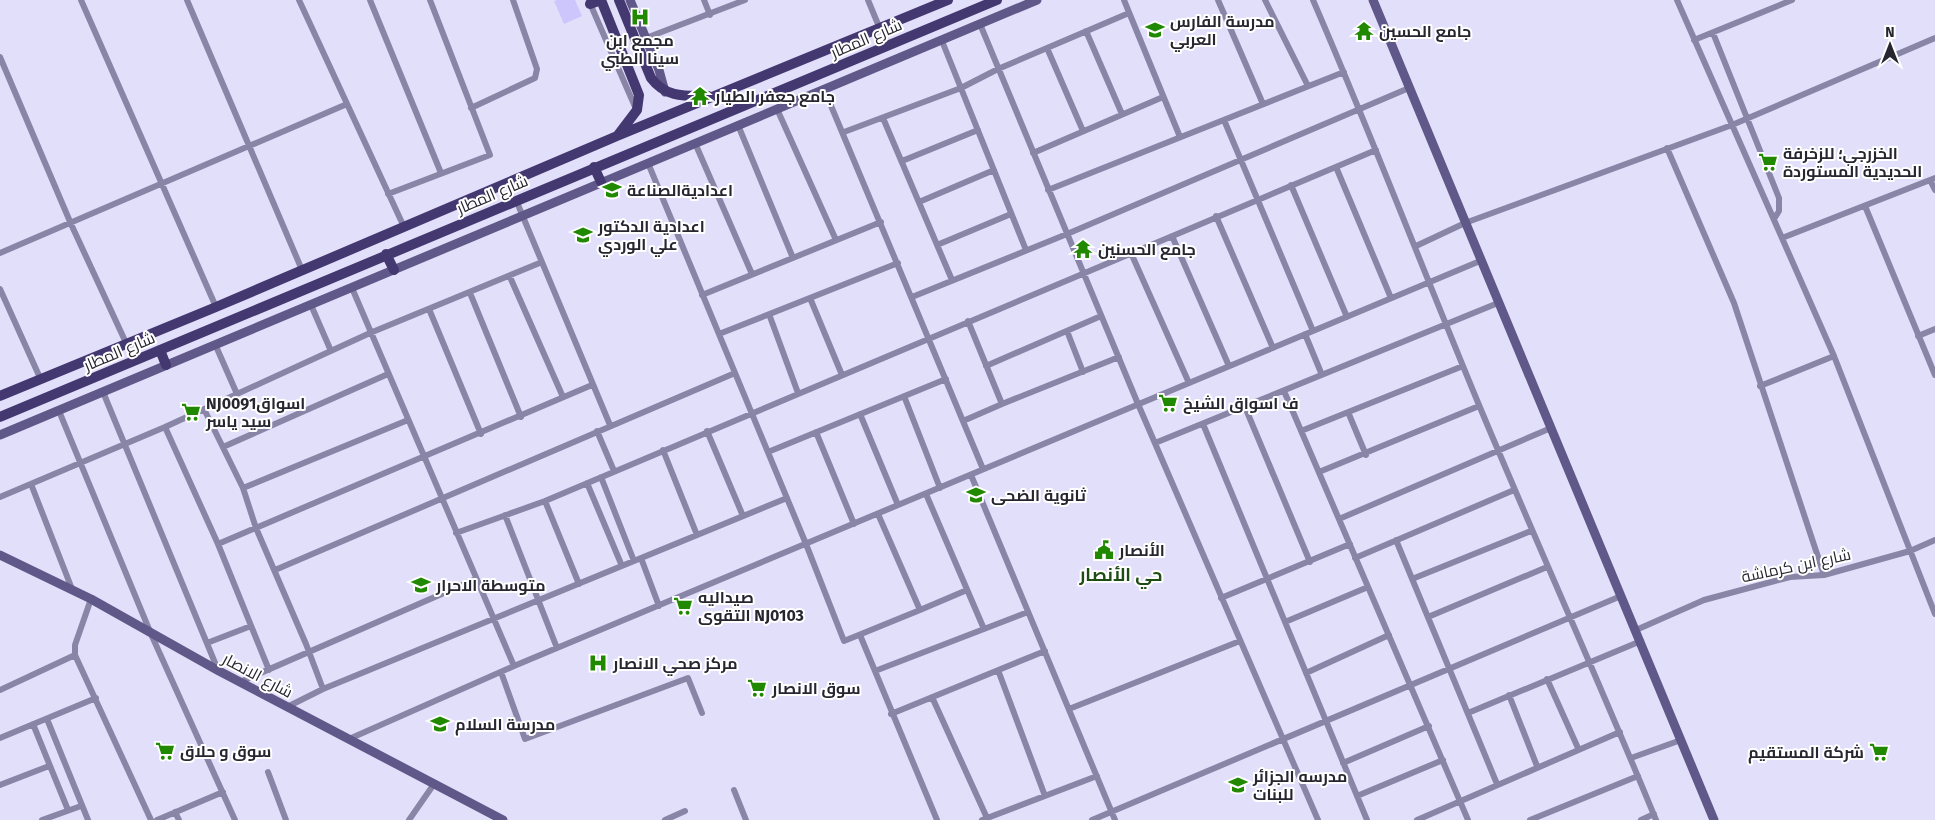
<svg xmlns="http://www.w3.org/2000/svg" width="1935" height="820" font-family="'Fira Sans',Cairo,sans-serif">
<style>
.green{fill:#cdc6fd}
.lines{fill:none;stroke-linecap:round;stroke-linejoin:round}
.street{stroke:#8985a7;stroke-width:6}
.secondary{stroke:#605888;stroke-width:9}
.primary{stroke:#443871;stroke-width:10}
.labels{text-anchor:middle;stroke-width:4;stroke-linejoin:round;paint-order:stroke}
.poi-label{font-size:16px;font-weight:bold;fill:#272630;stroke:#fff;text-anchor:start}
.street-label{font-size:16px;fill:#272630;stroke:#fff}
.neighbourhood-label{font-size:18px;font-weight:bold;fill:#1d4d14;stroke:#fff}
</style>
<rect width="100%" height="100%" fill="#e2dffb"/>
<path class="green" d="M557 0H575L582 16 564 24 554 1Z"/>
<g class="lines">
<path class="street" d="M81 0 216 307
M187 0 302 270
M299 0 404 227
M370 0 441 173
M704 0 710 15
M868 0 880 29
M1124 0 1180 137
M1218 0 1263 104
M1265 0 1308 86
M1313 0C1371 134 1423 270 1479 405 1537 544 1599 681 1656 820
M1677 0 1834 356 1935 614
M589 1 636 109
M980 24 1138 404 1318 820
M1086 31 1122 114
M1713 33 1779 198V211L1774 219
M646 38 745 0
M1694 40 1792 0
M942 41 1026 250
M1047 48 1083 131
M0 57 71 224 127 345
M824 89 983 469
M471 108 535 78 537 69 513 0
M777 109 836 240
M883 118 952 280
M1224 120 1313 331
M738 125 793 258
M844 132 961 88 998 69 1129 13
M695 143 752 274
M1667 148 1734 303 1824 575
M1033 153 1163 97
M902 161 978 130
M648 163 806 544 844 641 920 610
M1336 167 1391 298
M1930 180 1935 190
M1291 185 1347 317
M1048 190 1344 72
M388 194 490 155 430 0
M516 200 610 425
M919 202 994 170
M1865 206 1935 375
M1216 216 1273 348
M1172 236 1229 366
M1782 238 1935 178
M937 245 1011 214
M1416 246 1465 223 1732 125 1935 38
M0 253 347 104
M1131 253 1189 383
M510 277 563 397
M352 288 514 666
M0 289 41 380
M470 293 521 417
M702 295 881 222
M912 297 1067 234 1409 88
M810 298 842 375
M311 305 331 351
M429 309 481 434
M769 314 798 393
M1067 331 1083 372
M719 334 898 263
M1305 334 1322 375
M1918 336 1935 329
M215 344 237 394
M986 366 1101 316
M1760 386 1834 356
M1284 391 1468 820
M103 392 218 670
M904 396 940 488
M1002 404 1119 357
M1245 407 1310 562
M204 409 243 488 256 528 306 644 323 689
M59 411 151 634 235 820
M1348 412 1366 455
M860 414 898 505
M963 421 1002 404 968 321
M1203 424 1367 820
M165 427 218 544 269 670
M597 431 614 471
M707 431 743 516
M1301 431 1463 366
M816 432 854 524
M1155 443 1498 303
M223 447 388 374
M663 450 697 535
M768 452 946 379
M1319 472 1479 406
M971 475 1115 820
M601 477 634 561
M587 483 622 566
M31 484 72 589
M243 488 408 420
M926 494 984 629
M0 497 165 427 370 333 542 262
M545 501 579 584
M878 514 920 610 967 590
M505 515 557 648
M1339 519 1551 428
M456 533 545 501 1376 150
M1396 540 1497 784
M218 544 592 385
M641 558 659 606
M1355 558 1514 490
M275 570 735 373
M1412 579 1531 531
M1221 598 1350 544
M91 599 75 645V655L151 820
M1428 617 1547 567
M1285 622 1368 587
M1636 630 1704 600 1790 577 1824 575 1910 551 1935 540
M860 635 937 820
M207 643 251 626
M998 670 1045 796
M875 671 1028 612
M501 672 525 739 688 678 702 713
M1306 673 1389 635
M1547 679 1578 748
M240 682 476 579
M0 690 75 655
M1509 695 1537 766
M932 697 987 818
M287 707 323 689 787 498
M1069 709 1240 641
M1468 713 1641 641
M891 714 1045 651
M47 719 88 820
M33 724 68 810
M0 738 96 698
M349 739 514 666 1480 261
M1631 758 1681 740
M1343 763 1429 726
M268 772 286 820
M0 785 49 766
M734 790 746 820
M1357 796 1443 760
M175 812 179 820
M42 820 81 806
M157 820 223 792
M409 820 434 784
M665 820 685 811
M982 820 1097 776
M1092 820 1621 596
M1417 820 1620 732
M1530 820 1638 776
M1641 820 1654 814"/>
<path class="secondary" d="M630 0 659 70 665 92
M1373 0 1714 820
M0 435 1037 0
M0 555 91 599 219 671 503 820"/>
<path class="primary" d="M601 0 639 95 637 110 618 135
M619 0 651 78C666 98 685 96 708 96
M590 4 601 0
M594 167 601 182
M386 254 394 270
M160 350 166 365
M0 396 216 307 617 136 948 0
M0 417 997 0"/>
</g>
<defs>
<g id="hospital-bare" transform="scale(1.5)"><path d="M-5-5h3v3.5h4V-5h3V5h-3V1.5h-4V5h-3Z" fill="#208900" stroke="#fff" stroke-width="2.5" paint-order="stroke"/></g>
<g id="school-bare" transform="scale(1.5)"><path d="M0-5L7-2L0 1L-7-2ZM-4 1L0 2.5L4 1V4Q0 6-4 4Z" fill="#208900" stroke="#fff" stroke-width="2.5" paint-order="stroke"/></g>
<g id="temple-bare" transform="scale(1.5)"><path d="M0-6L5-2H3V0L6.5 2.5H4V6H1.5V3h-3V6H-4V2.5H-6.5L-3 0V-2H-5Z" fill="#208900" stroke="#fff" stroke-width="2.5" paint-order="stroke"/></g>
<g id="supermarket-bare" transform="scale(1.5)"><path d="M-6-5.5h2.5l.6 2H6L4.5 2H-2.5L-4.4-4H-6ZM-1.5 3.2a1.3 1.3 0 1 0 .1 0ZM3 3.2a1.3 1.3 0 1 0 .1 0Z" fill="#208900" stroke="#fff" stroke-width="2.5" paint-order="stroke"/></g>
<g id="civic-bare" transform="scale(1.5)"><path d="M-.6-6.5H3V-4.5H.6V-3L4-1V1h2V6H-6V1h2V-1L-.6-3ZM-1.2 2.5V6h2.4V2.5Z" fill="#208900" stroke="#fff" stroke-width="2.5" paint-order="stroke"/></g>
</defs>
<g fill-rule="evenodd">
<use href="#hospital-bare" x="640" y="17"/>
<use href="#school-bare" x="1155" y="30"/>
<use href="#temple-bare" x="1364" y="31"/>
<use href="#temple-bare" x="700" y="96"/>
<use href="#supermarket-bare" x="1768" y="162"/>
<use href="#school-bare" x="612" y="190"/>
<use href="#school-bare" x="583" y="235"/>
<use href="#temple-bare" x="1083" y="249"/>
<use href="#supermarket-bare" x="1168" y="403"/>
<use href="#supermarket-bare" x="191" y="412"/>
<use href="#school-bare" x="976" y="495"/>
<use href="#civic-bare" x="1104" y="550"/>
<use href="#school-bare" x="421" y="585"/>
<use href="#supermarket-bare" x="683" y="606"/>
<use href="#hospital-bare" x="598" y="663"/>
<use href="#supermarket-bare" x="757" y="688"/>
<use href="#school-bare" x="440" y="724"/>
<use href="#supermarket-bare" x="165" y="751"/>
<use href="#supermarket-bare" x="1879" y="752"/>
<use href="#school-bare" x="1238" y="785"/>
</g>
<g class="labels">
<g class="poi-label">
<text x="1170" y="27">مدرسة الفارس<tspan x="1170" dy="18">العربي</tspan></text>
<text x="1379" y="37">جامع الحسين</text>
<text x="640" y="46" text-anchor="middle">مجمع ابن<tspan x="640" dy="18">سينا الطبي</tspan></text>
<text x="715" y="102">جامع جعفر الطيار</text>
<text x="1783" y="159">الخزرجي؛ للزخرفة<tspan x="1783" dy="18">الحديدية المستوردة</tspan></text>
<text x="627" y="196">اعداديةالصناعة</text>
<text x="598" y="232">اعدادية الدكتور<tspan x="598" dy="18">علي الوردي</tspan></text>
<text x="1098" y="255">جامع الحسنين</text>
<text x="206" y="409">NJ0091اسواق<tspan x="206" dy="18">سيد ياسر</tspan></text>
<text x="1183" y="409">ف اسواق الشيخ</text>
<text x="991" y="501">ثانوية الضحى</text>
<text x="1119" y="556">الأنصار</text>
<text x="436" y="591">متوسطة الاحرار</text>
<text x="698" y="603">صيداليه<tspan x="698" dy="18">التقوى NJ0103</tspan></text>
<text x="613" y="669">مركز صحي الانصار</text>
<text x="772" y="694">سوق الانصار</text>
<text x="455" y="730">مدرسة السلام</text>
<text x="180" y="757">سوق و حلاق</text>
<text x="1864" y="758" text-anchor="end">شركة المستقيم</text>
<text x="1253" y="782">مدرسه الجزائر<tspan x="1253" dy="18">للبنات</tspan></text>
</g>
<g class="street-label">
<text transform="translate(866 38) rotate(-23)" y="6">شارع المطار</text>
<text transform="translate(492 194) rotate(-23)" y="6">شارع المطار</text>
<text transform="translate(119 351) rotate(-23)" y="6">شارع المطار</text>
<text transform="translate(1796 565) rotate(-12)" y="6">شارع ابن كرماشة</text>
<text transform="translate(258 675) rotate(28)" y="6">شارع الانصار</text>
</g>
<g class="neighbourhood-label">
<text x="1121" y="581">حي الأنصار</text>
</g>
</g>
<g transform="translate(1890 45)" stroke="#ffffff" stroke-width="4" paint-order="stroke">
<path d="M0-4L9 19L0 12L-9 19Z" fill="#272630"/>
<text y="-8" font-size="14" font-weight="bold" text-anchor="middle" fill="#272630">N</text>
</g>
</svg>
